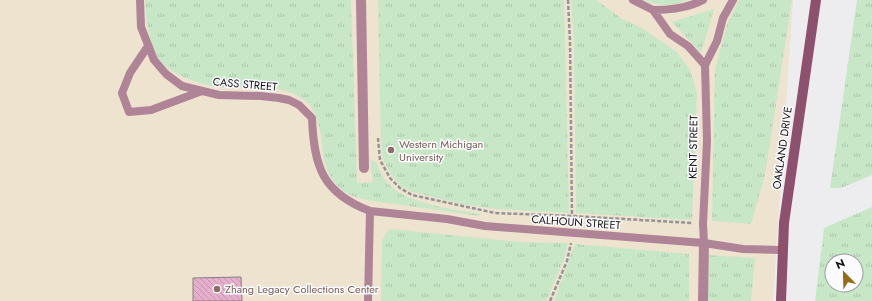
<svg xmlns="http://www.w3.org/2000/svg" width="872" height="301" font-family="Jost,sans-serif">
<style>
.education{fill:#ede3ce}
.grass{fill:url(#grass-tufts);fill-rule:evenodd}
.building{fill:url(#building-back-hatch);stroke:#827f81}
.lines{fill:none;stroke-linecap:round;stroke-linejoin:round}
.path{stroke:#949496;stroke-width:2.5;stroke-dasharray:4 2;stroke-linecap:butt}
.service{stroke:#af8497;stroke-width:8}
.pedestrian{stroke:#af8497;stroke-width:10}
.secondary{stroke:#8e516d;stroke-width:10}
.education-dot{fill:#8d6e63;stroke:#fbfafe;stroke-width:1.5}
.labels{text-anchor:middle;stroke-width:3;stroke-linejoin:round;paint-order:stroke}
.street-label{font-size:11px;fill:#111112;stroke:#fbfafe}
.education-label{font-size:11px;fill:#785e54;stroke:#fbfafe;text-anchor:start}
</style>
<defs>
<pattern id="grass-tufts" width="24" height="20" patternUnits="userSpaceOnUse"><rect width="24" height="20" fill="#c8e7c7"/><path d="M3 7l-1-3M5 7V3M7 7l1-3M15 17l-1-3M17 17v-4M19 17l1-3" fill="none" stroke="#abc5aa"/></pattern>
<pattern id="building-back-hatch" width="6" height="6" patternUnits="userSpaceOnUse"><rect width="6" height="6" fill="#e6b0cc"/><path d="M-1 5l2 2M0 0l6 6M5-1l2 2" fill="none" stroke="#c496ae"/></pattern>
</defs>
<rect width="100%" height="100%" fill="#ededf0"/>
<path class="education" d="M0 0H793L773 301H0Z"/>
<path class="grass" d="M145 0H351L357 183 373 182 370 160 376 162C379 168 382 176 386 181 403 204 453 209 480 214L479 216C451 212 423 208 395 204 380 202 364 201 350 195 335 188 325 170 323 154 321 135 320 111 303 99 285 87 266 87 245 87 236 87 226 88 217 87 199 84 167 74 157 56 148 39 146 18 145 0Z
M378 0H564L569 213 496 209 462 204 413 192 401 186 392 176 383 159 381 145Z
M571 0H596L621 18 640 27 677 52 690 70 697 92 692 220 576 213 574 41Z
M642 0H688C672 7 659 6 642 0Z
M739 0H792L765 175 751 224 712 221 715 69 728 22Z
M857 0H872V175L841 188H830Z
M714 9 701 53 672 22Z
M872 207V301H815L824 228ZM832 261H856V285H832Z
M390 229 521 242 568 243 564 259 546 301H381L382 241 386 233Z
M575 244 689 254V301H554Z
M709 255 755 258 751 301H708Z"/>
<path class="building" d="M241 277 242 301H193V278Z"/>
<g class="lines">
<path class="path" d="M568 0 570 41 572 216
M378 138 380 160 390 178 400 188 412 195 495 213 572 216 692 223
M550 301 567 261 571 243"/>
<path class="service" d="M140 0 141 27 154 60 166 74 182 86 219 95 261 96 279 98 289 100 299 105 312 118C314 166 322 193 370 211L447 219 485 226 704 243 743 249 782 250
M633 0 653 10 670 34 688 46 705 65
M653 10C670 10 688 8 703 0
M148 46 130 73 122 93 129 112 151 110 202 91
M704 243 703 224 707 141 705 65 717 41 723 18 733 0
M368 301 370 211"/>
<path class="pedestrian" d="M361 0 364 168
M703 301 704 243"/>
<path class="secondary" d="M781 301 784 223 816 0"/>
</g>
<g class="education-dot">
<circle cx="391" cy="150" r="4"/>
<circle cx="217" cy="289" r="4"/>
</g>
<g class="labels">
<g class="street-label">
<text transform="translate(245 84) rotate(5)" y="4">CASS STREET</text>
<text transform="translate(693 147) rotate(-89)" y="4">KENT STREET</text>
<text transform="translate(782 148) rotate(-82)" y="4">OAKLAND DRIVE</text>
<text transform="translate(576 222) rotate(4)" y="4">CALHOUN STREET</text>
</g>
<g class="education-label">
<text x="399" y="148">Western Michigan<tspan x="399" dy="13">University</tspan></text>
<text x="225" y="293">Zhang Legacy Collections Center</text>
</g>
</g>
<g transform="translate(844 273) rotate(337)"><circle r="19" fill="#fbfafe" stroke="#9d9da0"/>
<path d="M0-3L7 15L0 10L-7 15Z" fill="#946c16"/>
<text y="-6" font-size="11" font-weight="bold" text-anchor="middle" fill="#111112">N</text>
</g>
</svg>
